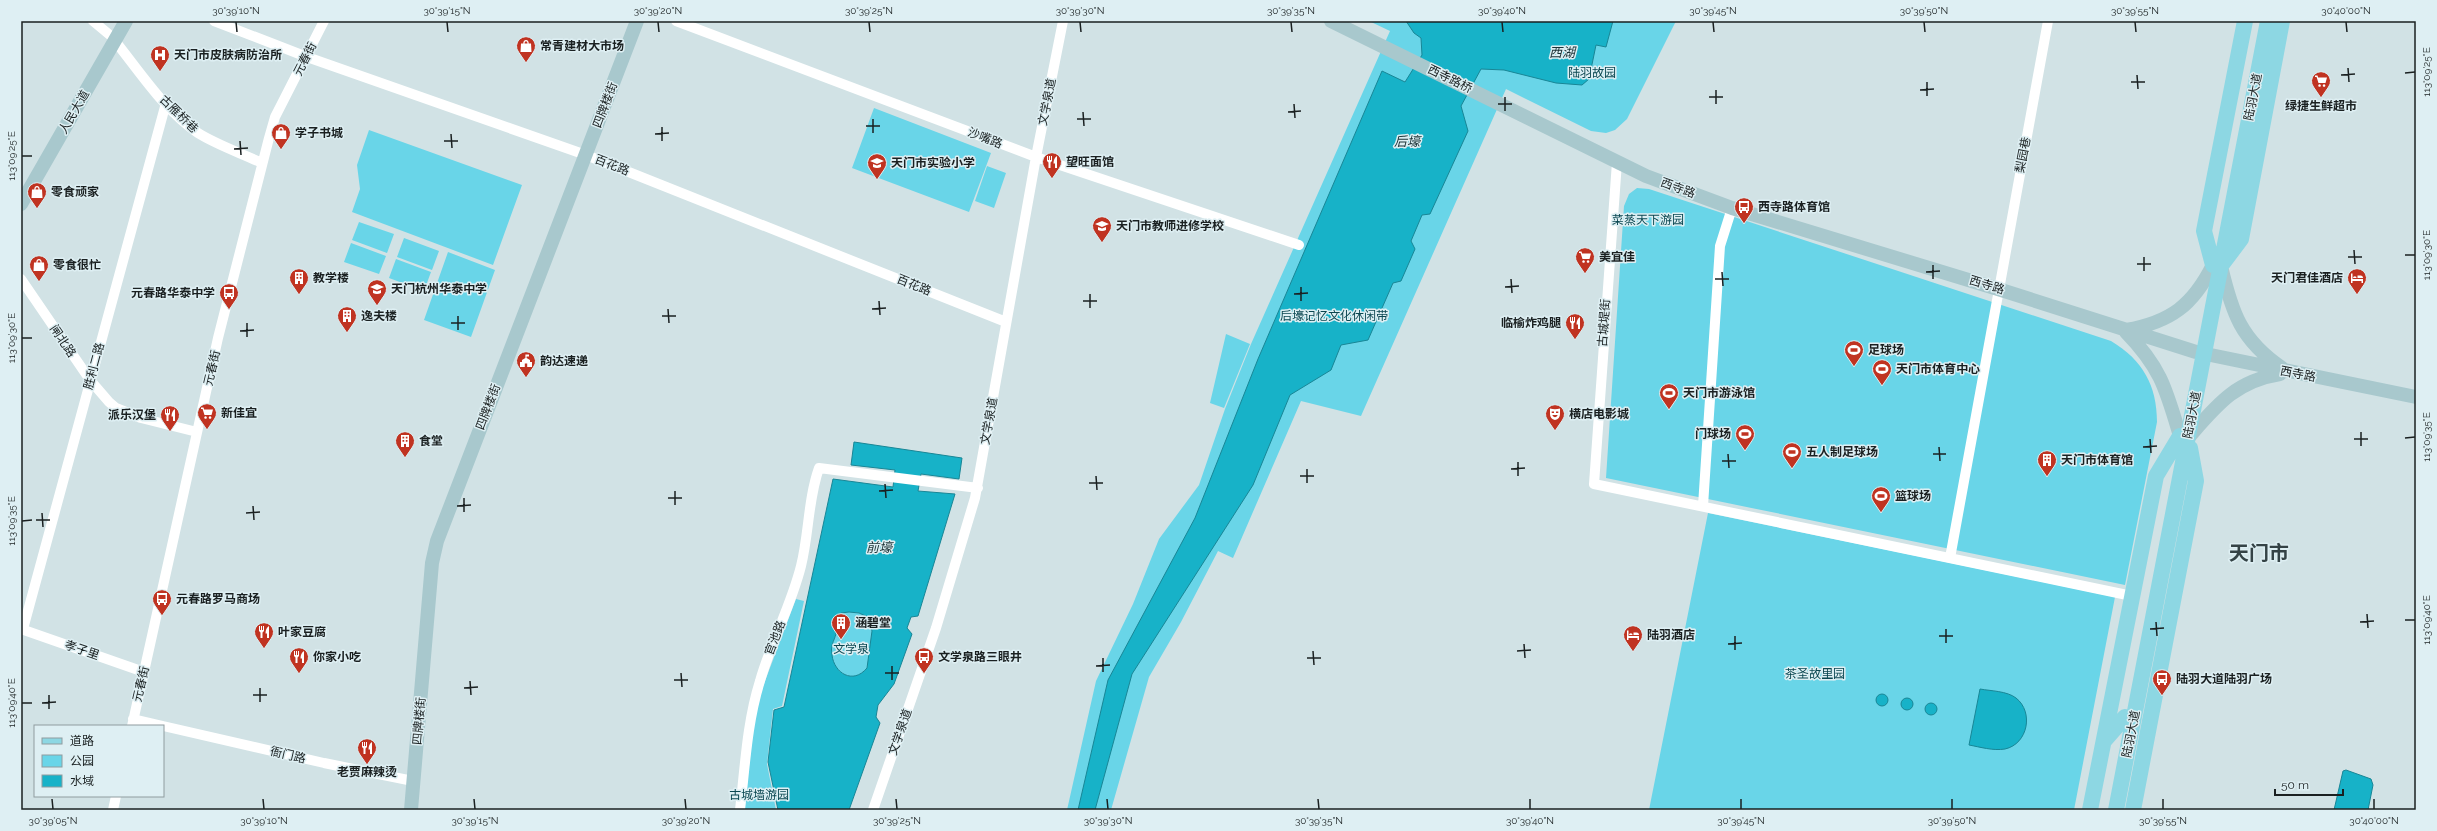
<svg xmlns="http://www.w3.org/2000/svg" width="2437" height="831" font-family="Raleway,'Noto Sans SC',sans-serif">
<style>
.green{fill:#69d5e8}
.water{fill:#17b2c8;stroke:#188696;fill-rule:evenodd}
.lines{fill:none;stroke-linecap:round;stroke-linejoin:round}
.street{stroke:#fff;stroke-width:10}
.secondary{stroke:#a8c8cd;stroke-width:14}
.primary{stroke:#8dd7e3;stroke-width:16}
.ticks{fill:none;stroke:#1a2021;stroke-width:1.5}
.labels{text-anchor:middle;stroke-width:3;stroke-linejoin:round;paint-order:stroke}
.poi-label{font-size:12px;font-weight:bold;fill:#1a2021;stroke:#deeff3;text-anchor:start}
.street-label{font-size:12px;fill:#1a2021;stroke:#deeff3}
.park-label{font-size:12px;fill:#0a4751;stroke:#deeff3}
.water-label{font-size:13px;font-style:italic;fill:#1a3135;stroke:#deeff3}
.town-label{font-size:20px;font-weight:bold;fill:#354346;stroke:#deeff3}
.neatline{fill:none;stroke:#1a2021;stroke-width:1.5}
.ticks-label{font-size:10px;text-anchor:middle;fill:#1a2021}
</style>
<rect width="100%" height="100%" fill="#d1e2e5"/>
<path class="green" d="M1369 21H1676L1627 119 1615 130 1606 133 1591 131 1506 89 1361 416 1301 401 1233 558 1218 551 1181 622 1149 677 1111 810H1067L1096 681 1133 604 1159 539 1199 485 1225 409 1251 344 1390 31Z
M874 108 991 153 969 212 852 168Z
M369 130 522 185 493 265 352 212 360 189 357 165Z
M987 166 1006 173 994 208 975 201Z
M1637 188 1649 189 2111 341C2143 360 2157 386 2157 422L2125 585 1606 478 1624 206 1629 194Z
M359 222 394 234 387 253 352 240Z
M404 238 439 251 432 270 397 257Z
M351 243 386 256 379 274 344 262Z
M448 252 495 270 471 337 424 320Z
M396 259 431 272 424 291 389 278Z
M1226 334 1250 344 1224 408 1210 403Z
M1708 513 2115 597 2074 810H1649Z
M796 599 804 601 782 706 773 709 767 764 776 810H744L756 705Z
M844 612C871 611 874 622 871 646 870 654 869 662 867 668 853 685 834 673 831 655 830 646 834 641 836 633 837 625 834 615 844 612Z"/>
<path class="water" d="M1406 21H1613L1606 47 1596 45 1589 79 1582 85 1556 83 1504 70 1481 69 1461 106 1468 131 1430 214 1422 215 1411 241 1415 249 1401 281 1393 283 1368 340 1341 345 1331 370 1290 395 1253 485 1132 674 1095 810H1078L1108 680 1195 518 1258 359 1382 71 1405 82 1422 55 1421 38 1414 33Z
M854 442 962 458 959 479 921 474 918 491 955 494 918 616 911 617 907 628 912 634 894 684 878 705 876 717 880 723 849 810H778L768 762 774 710 784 707 833 479 893 487 895 470 851 465ZM849 612 859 613 868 617 872 631 867 668C853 685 834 673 832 655 830 646 834 641 836 634 838 626 835 620 841 613Z
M1980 689C1991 691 2007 691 2016 698 2034 712 2028 744 2005 749 1993 751 1980 747 1969 745Z
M1876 700a6 6 0 1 1 12 0a6 6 0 1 1-12 0Z
M1901 704a6 6 0 1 1 12 0a6 6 0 1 1-12 0Z
M1925 709a6 6 0 1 1 12 0a6 6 0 1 1-12 0Z
M2346 770 2371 779 2373 785 2368 810H2334L2343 771Z"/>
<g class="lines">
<path class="street" d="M93 21 111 36
M214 21 307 57 586 155 1006 322
M676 21 1036 157 1299 245
M115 41C140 72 165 111 198 133 217 145 241 153 262 163
M1617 162 1594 484 2132 596
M21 279 90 380 109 402 116 408 141 418 197 432
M1703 506 1720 246 1732 208
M1950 558 2048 21
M21 629 144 672
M23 629 166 103
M133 719 163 726
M132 726 218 338 269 138 275 117 324 21
M163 726 324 763 413 781
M113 810 116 796
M740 810C745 767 747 722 760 681 771 642 791 606 801 566 809 534 808 499 819 468L978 488
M873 810 936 628 975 498 1036 157 1063 21"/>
<path class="secondary" d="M1331 21 1646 176 1732 208 1998 289 2196 352 2416 397
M21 204 126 21
M2221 266C2232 313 2241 340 2282 368
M2126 330C2171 322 2193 305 2213 265
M2126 332C2161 368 2166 389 2180 436
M2188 438C2216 406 2235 381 2280 374
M411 810 432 563 437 541 637 21"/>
<path class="primary" d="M2223 263 2241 239 2282 21
M2213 265 2204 231 2245 21
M2104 741 2125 717
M2090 810 2156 476 2180 436
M2116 810 2268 21
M2133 810 2196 481 2190 448"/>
</g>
<path class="ticks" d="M236 22 237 32M447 22 448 32M658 22 659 32M869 22 870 32M1080 22 1081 32M1291 22 1292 32M1502 22 1503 32M1713 22 1714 32M1924 22 1925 32M2135 22 2136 32M2346 22 2347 32M2348 68 2349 82M2405 73 2415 72M2137 75 2138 89M2341 75 2355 74M1927 82V96M2131 82H2145M1716 90V104M1920 90 1934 89M1505 97V111M1709 97H1723M1294 104 1295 118M1498 104H1512M1083 112 1084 126M1288 112 1301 111M873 119V133M1077 119H1091M866 126H880M662 127V141M451 134 452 148M655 134 669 133M240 141 241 155M444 141H458M234 149 248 148M22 156H32M2354 250 2355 264M2405 255H2415M2144 257V271M2348 257H2362M2137 264H2151M1933 265V279M1722 272 1723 286M1926 272 1940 271M1511 279 1512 293M1715 279H1729M1301 287V301M1505 287 1519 286M1090 294V308M1294 294 1308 293M879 301 880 315M1083 301H1097M668 309 669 323M872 309 886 308M458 316V330M662 316H676M247 323V337M451 323H465M240 331 254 330M22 338H32M2361 432V446M2405 438 2415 437M2150 439 2151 453M2354 439H2368M1939 447 1940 461M2143 447 2157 446M1728 454 1729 468M1933 454H1946M1722 461H1736M1518 462V476M1307 469V483M1511 469 1525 468M1096 476 1097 490M1300 476H1314M1089 483H1103M885 484 886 498M675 491V505M879 491 893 490M464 498V512M668 498H682M253 506 254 520M457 506 471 505M42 513 43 527M246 513 260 512M36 520H50M22 521 32 520M2367 614 2368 628M2405 620H2415M2156 622 2157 636M2360 622 2374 621M1946 629V643M2150 629 2164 628M1735 636V650M1939 636H1953M1524 644 1525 658M1728 644 1742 643M1313 651 1314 665M1517 651 1531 650M1103 658V672M1307 658H1321M892 666V680M1096 666 1110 665M681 673 682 687M885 673H899M674 680H688M470 681 471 695M260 688V702M464 688 478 687M49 695V709M253 695H267M22 703H32M42 703 56 702M52 799 53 809M263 799 264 809M474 799 475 809M685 799 686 809M896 799 897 809M1107 799 1108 809M1318 799 1319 809M1530 799V809M1741 799V809M1952 799V809M2163 799V809M2374 799V809"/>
<defs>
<g id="shop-pin" transform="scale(1)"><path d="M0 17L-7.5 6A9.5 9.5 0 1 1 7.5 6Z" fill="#c03321" stroke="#deeff3"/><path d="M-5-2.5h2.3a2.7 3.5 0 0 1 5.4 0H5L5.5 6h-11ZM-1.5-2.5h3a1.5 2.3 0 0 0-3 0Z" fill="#fff"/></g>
<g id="hospital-pin" transform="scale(1)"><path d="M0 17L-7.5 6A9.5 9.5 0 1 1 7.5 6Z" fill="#c03321" stroke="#deeff3"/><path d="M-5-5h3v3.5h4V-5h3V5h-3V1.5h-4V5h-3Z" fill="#fff"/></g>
<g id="supermarket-pin" transform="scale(1)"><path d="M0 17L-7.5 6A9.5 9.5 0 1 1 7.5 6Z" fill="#c03321" stroke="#deeff3"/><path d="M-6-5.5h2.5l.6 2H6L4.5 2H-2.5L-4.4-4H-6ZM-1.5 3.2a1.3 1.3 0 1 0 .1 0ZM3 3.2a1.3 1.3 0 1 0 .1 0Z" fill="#fff"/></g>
<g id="restaurant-pin" transform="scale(1)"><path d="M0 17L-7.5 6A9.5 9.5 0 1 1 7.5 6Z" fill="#c03321" stroke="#deeff3"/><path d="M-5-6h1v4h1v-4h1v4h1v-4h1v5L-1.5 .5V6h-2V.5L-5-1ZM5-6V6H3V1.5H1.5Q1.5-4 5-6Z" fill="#fff"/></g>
<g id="school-pin" transform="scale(1)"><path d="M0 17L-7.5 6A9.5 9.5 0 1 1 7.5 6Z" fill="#c03321" stroke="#deeff3"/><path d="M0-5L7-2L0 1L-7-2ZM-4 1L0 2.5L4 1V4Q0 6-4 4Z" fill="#fff"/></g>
<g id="bus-pin" transform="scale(1)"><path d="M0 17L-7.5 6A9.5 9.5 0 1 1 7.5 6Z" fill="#c03321" stroke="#deeff3"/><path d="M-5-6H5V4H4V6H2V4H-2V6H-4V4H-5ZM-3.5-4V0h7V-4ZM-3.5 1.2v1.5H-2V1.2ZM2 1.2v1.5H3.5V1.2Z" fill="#fff"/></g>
<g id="building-pin" transform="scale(1)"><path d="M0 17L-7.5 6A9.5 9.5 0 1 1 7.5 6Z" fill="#c03321" stroke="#deeff3"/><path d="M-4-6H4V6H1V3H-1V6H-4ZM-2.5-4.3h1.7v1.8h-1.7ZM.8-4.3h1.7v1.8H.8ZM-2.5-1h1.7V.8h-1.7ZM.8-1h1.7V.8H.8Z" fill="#fff"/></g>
<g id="hotel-pin" transform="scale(1)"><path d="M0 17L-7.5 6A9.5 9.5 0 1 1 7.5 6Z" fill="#c03321" stroke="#deeff3"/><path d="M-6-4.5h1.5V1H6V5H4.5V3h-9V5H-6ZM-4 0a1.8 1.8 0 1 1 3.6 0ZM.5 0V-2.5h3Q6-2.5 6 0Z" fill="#fff"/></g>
<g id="stadium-pin" transform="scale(1)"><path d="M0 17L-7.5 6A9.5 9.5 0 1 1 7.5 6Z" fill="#c03321" stroke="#deeff3"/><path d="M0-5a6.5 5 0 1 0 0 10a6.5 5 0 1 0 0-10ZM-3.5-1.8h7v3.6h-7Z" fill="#fff"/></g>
<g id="civic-pin" transform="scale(1)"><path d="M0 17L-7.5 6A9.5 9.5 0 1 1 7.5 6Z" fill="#c03321" stroke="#deeff3"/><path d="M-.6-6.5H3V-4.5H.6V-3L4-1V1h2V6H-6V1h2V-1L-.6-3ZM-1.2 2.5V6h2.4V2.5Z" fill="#fff"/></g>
<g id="theatre-pin" transform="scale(1)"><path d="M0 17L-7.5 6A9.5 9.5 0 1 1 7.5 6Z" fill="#c03321" stroke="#deeff3"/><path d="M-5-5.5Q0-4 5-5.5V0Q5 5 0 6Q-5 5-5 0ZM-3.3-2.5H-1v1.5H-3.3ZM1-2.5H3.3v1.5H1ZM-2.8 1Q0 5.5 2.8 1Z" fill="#fff"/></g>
</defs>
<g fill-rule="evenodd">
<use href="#shop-pin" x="526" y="46"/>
<use href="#hospital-pin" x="160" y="55"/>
<use href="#supermarket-pin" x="2321" y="81"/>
<use href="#shop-pin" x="281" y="133"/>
<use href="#restaurant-pin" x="1052" y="162"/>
<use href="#school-pin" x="877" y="163"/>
<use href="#shop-pin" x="37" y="192"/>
<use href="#bus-pin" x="1744" y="207"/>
<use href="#school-pin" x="1102" y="226"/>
<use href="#supermarket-pin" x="1585" y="257"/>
<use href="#shop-pin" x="39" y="265"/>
<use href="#building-pin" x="299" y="278"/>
<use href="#hotel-pin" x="2357" y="278"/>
<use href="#school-pin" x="377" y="289"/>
<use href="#bus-pin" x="229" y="293"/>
<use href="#building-pin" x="347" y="316"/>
<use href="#restaurant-pin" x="1575" y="323"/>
<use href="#stadium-pin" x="1854" y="350"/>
<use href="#civic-pin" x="526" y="361"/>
<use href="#stadium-pin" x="1882" y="369"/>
<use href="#stadium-pin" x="1669" y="393"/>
<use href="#supermarket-pin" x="207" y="413"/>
<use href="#theatre-pin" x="1555" y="414"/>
<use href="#restaurant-pin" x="170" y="415"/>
<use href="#stadium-pin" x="1745" y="434"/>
<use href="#building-pin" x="405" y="441"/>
<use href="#stadium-pin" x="1792" y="452"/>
<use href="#building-pin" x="2047" y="460"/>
<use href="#stadium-pin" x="1881" y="496"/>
<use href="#bus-pin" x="162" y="599"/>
<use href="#building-pin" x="841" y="623"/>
<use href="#restaurant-pin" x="264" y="632"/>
<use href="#hotel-pin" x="1633" y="635"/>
<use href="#restaurant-pin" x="299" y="657"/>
<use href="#bus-pin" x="924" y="657"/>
<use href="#bus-pin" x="2162" y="679"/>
<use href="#restaurant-pin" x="367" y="748"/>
</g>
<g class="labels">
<g class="poi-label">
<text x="540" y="50">常青建材大市场</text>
<text x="174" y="59">天门市皮肤病防治所</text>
<text x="2321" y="110" text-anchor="middle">绿捷生鲜超市</text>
<text x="295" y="137">学子书城</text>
<text x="1066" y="166">望旺面馆</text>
<text x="891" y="167">天门市实验小学</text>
<text x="51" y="196">零食顽家</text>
<text x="1758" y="211">西寺路体育馆</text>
<text x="1116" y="230">天门市教师进修学校</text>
<text x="1599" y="261">美宜佳</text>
<text x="53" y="269">零食很忙</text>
<text x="313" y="282">教学楼</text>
<text x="2343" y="282" text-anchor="end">天门君佳酒店</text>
<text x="391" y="293">天门杭州华泰中学</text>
<text x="215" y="297" text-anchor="end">元春路华泰中学</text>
<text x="361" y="320">逸夫楼</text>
<text x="1561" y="327" text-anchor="end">临榆炸鸡腿</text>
<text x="1868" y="354">足球场</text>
<text x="540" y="365">韵达速递</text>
<text x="1896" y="373">天门市体育中心</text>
<text x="1683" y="397">天门市游泳馆</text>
<text x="221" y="417">新佳宜</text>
<text x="1569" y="418">横店电影城</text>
<text x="156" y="419" text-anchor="end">派乐汉堡</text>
<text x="1731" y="438" text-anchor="end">门球场</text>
<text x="419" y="445">食堂</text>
<text x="1806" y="456">五人制足球场</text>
<text x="2061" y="464">天门市体育馆</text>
<text x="1895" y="500">篮球场</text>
<text x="176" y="603">元春路罗马商场</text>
<text x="855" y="627">涵碧堂</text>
<text x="278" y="636">叶家豆腐</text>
<text x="1647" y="639">陆羽酒店</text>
<text x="313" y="661">你家小吃</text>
<text x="938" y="661">文学泉路三眼井</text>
<text x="2176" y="683">陆羽大道陆羽广场</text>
<text x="367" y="776" text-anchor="middle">老贾麻辣烫</text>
</g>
<g class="street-label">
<text transform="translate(305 59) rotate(-63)" y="4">元春街</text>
<text transform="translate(1450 79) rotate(26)" y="4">西寺路桥</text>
<text transform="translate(2253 97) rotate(-79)" y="4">陆羽大道</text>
<text transform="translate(1047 102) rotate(-79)" y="4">文学泉道</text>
<text transform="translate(605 105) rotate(-69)" y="4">四牌楼街</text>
<text transform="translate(74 112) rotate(-60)" y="4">人民大道</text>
<text transform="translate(179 114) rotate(44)" y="4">古雁桥巷</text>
<text transform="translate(985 138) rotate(21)" y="4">沙嘴路</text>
<text transform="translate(2023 155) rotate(-79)" y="4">梨园巷</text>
<text transform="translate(612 165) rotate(21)" y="4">百花路</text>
<text transform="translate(1678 188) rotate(20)" y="4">西寺路</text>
<text transform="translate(914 285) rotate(22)" y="4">百花路</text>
<text transform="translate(1987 285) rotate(17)" y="4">西寺路</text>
<text transform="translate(1604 323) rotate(-86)" y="4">古城堤街</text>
<text transform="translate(63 341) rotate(56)" y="4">闸北路</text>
<text transform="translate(94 366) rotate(-75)" y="4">胜利二路</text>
<text transform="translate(212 368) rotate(-77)" y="4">元春街</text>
<text transform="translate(2298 374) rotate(11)" y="4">西寺路</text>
<text transform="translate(488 407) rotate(-69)" y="4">四牌楼街</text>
<text transform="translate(2192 415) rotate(-79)" y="4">陆羽大道</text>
<text transform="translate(989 421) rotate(-80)" y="4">文学泉道</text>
<text transform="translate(775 638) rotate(-69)" y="4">官池路</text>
<text transform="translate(82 650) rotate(19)" y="4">孝子里</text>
<text transform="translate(141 684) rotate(-77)" y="4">元春街</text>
<text transform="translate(419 721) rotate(-85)" y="4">四牌楼街</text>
<text transform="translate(900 732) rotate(-71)" y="4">文学泉道</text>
<text transform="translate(2131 734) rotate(-79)" y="4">陆羽大道</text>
<text transform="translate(288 755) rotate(13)" y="4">衙门路</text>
</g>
<g class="park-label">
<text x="1592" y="77">陆羽故园</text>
<text x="1648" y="224">菜蒸天下游园</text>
<text x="1334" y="320">后壕记忆文化休闲带</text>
<text x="851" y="653">文学泉</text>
<text x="1815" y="678">茶圣故里园</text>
<text x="759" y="799">古城墙游园</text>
</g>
<g class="water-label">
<text x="1562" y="57">西湖</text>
<text x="1407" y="146">后壕</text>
<text x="879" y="552">前壕</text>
</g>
<g class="town-label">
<text x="2259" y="560">天门市</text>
</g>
</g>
<rect width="2437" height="831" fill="none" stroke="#deeff3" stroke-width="44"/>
<rect x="34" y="725" width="130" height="72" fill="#deeff3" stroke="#909c9f"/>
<rect x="42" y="738" width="20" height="6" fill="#8dd7e3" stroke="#909c9f"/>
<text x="70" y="745" font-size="12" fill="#1a2021">道路</text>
<rect x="42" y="755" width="20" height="12" fill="#69d5e8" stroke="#909c9f"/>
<text x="70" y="765" font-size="12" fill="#1a2021">公园</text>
<rect x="42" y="775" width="20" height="12" fill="#17b2c8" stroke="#909c9f"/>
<text x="70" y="785" font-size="12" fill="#1a2021">水域</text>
<path d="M2275 789v6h68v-6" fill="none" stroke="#1a2021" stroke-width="2"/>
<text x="2281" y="789" font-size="12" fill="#1a2021" stroke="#deeff3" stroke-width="3" paint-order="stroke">50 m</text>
<rect x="22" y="22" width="2393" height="787" class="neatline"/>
<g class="ticks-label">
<text x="236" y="14">30°39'10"N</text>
<text x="447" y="14">30°39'15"N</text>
<text x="658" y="14">30°39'20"N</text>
<text x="869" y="14">30°39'25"N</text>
<text x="1080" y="14">30°39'30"N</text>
<text x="1291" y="14">30°39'35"N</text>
<text x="1502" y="14">30°39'40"N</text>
<text x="1713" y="14">30°39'45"N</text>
<text x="1924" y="14">30°39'50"N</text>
<text x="2135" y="14">30°39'55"N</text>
<text x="2346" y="14">30°40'00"N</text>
<text transform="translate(2426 72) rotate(-90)" y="4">113°09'25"E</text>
<text transform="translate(11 156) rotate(-90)" y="4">113°09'25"E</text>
<text transform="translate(2426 255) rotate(-90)" y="4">113°09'30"E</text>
<text transform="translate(11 338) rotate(-90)" y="4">113°09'30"E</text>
<text transform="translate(2426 437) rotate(-90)" y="4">113°09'35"E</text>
<text transform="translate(11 521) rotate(-90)" y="4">113°09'35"E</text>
<text transform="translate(2426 620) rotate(-90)" y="4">113°09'40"E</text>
<text transform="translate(11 703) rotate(-90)" y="4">113°09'40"E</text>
<text x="53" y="824">30°39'05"N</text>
<text x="264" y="824">30°39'10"N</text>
<text x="475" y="824">30°39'15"N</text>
<text x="686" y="824">30°39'20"N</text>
<text x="897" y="824">30°39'25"N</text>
<text x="1108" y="824">30°39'30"N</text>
<text x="1319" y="824">30°39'35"N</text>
<text x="1530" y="824">30°39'40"N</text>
<text x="1741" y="824">30°39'45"N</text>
<text x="1952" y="824">30°39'50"N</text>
<text x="2163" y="824">30°39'55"N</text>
<text x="2374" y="824">30°40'00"N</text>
</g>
</svg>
